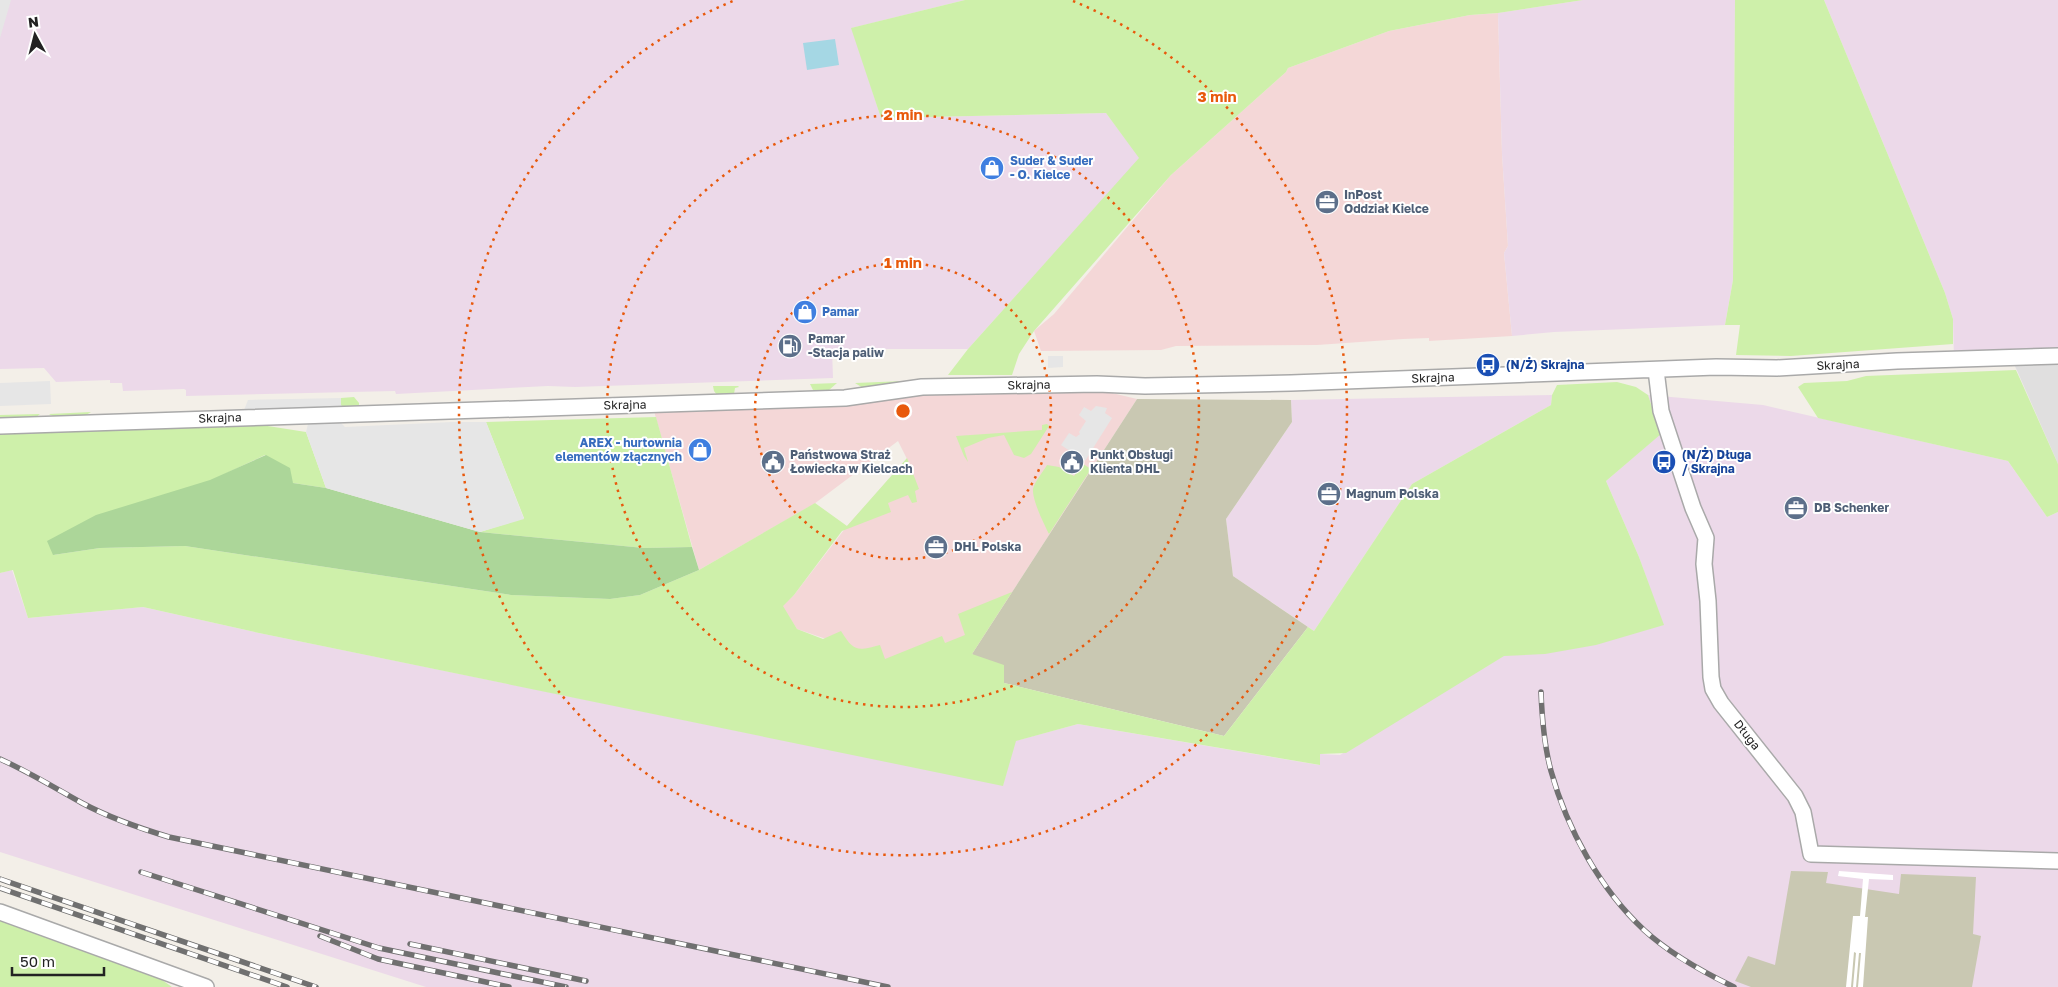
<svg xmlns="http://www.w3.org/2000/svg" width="2058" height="987" font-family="'Golos Text',sans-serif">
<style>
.residential{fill:#e0dfdf}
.commercial{fill:#f4d7d7}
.industrial{fill:#ecd9e9}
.construction{fill:#c9c8b2}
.grass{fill:#cef0aa}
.forest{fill:#acd699}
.parking{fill:#e6e6e6}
.water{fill:#a5d7e4}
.pier{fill:#fff}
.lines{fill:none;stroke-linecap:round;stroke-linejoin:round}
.street-casing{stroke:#a9a9a9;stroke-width:18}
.street{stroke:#fff;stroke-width:15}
.rail-casing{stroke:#707070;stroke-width:5.5}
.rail{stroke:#fff;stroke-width:4;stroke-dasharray:11;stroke-linecap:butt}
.ring{fill:none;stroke:#e8590c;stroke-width:2.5;stroke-dasharray:2.5 5}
.labels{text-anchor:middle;stroke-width:4;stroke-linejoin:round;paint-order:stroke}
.shop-label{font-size:12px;font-weight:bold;fill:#366cbe;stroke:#fff;text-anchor:start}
.service-label{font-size:12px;font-weight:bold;fill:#4e5e75;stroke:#fff;text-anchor:start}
.transit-label{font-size:12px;font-weight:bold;fill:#164399;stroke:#fff;text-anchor:start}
.street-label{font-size:12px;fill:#222;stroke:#fff}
.centre{fill:#e8590c;stroke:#fff;stroke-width:2.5}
.ring-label{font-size:15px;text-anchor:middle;font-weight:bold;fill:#e8590c;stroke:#fff;stroke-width:4;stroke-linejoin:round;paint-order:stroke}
</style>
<rect width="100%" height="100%" fill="#f3efe8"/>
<path class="residential" d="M2058 356V464L2011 357Z"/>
<path class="commercial" d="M1498 13 1502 154 1508 246 1504 253 1512 336 1429 341V338L1403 339 1317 345 1176 346 1161 350 1041 351 1034 331 1054 314 1171 175 1286 72 1288 68 1389 31 1470 15Z
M1057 390 1112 393 1137 399 972 654 899 664 797 629 782 606 794 595 847 526 907 459 898 441 814 504 699 570 652 404 878 394Z"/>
<path class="industrial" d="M0 0H965L852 28 881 118 1106 113 1140 158 968 349H832L833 378 575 387 548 386 396 394 395 391 186 396V390L184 389 123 391 122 383H110V380L56 382 44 368 0 369Z
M1583 0H1735L1733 280 1725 325 1554 332 1512 336 1504 253 1508 246 1502 154 1498 13Z
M1824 0H2058V356L1954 359 1953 319 1945 293Z
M1552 395 1551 405 1412 484 1314 631 1233 576 1226 519 1292 422 1291 400Z
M1648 395 1763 405 2008 461 2047 517 2058 512V987H426L0 852V573L12 570 28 618 143 607 259 633 1003 785 1015 741 1078 724 1319 765 1320 754 1340 755 1503 656 1663 625 1639 557 1606 481 1660 434Z"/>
<path class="construction" d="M1137 399 1291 400 1292 422 1226 519 1233 576 1308 627 1224 736 1004 683 972 654Z
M1791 871 1828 872 1826 883 1899 894 1901 874 1976 877 1973 934 1981 936 1972 987H1751L1735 981 1748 956 1775 965Z"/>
<path class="grass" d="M965 0H1583L1498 13 1470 15 1389 31 1288 68 1286 72 1171 175 1034 331 1019 354 1012 375H948L968 349 1139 158 1106 113 881 118 851 28Z
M1735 0H1824L1945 293 1953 319V344L1791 356 1736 355 1740 325H1725L1733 280Z
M2016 370 2058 464V512L2047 517 2008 461 1818 418 1798 387 1804 383 1847 381 1866 376Z
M904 381 863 388 855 383Z
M1617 382 1636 387 1648 395 1661 434 1606 481 1639 557 1664 625 1596 645 1545 654 1504 656 1346 753 1320 754V765L1078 724 1016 741 1003 786 259 633 143 607 28 618 13 570 0 573V433L255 424 306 432 326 488 293 483 265 455 53 555 100 548 185 546 511 595 610 599 640 595 699 570 815 503 847 526 907 458 919 489 915 491 917 502 912 503 908 495 888 503 891 512 842 531 794 595 783 606 797 629 823 639 841 631C854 652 857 651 880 645L885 659 942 636 945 643 965 635 958 614 1012 592 972 654 1004 665V683L1224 736 1308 627 1314 631 1412 484 1551 405 1552 395 1557 385Z
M837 383 829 390 814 392 810 384Z
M713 386H738L739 387 735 388 734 394 717 395 714 391Z
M354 397 359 403V407L341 406V398Z
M91 412C83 419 58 420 49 414Z
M40 414 35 418 0 419V415Z
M656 417 692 547 644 548 480 532 524 518 486 422Z
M1047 424 1049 426 1031 454 1024 458 1014 455 1004 435 988 438 964 448 968 462 964 456 956 436 1042 430V425Z
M1083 464 1091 469 1049 534C1044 524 1032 500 1033 489 1035 481 1043 472 1047 465L1059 467 1074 476Z
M0 920 85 951 112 958 148 970 172 987H0Z"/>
<path class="forest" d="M266 455 290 468 293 483 326 488 480 532 644 548 692 547 699 570 640 595 610 599 511 595 185 546 100 548 53 555 47 541 96 515 210 480Z"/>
<path class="parking" d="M0 0H11L0 38Z
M1048 356H1063V367L1048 368Z
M50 381 51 404 0 406V383Z
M341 398V405L343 407 244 410 248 400Z
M1096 406 1107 408 1105 413 1112 418 1085 461 1061 445 1069 433 1076 437 1080 434 1079 432 1086 421 1079 415 1084 407 1091 411Z
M452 422H486L524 519 480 532 326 488 306 432 308 424 341 423 345 427Z"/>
<path class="water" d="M835 39 839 65 807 70 803 43Z"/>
<path class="pier" d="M1839 871 1893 875V880L1869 879 1865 917H1868L1863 987H1858L1861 953H1859L1856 987H1853L1856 953 1854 952 1851 987H1846L1853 916H1860L1863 879 1838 876Z"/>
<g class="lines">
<g class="street-casing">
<path id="street" d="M1656 370 1661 411 1693 508 1706 538 1704 564 1708 601 1711 677 1713 689 1721 703 1795 796 1803 812 1811 854 2058 861
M0 426 845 398 922 387 1097 384 1145 386 1291 383 1716 367 1777 368 1897 361 2058 356
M0 912 206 987"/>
</g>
<use href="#street" class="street"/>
<g class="rail-casing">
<path id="rail" d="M1541 692C1542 718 1544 745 1551 771 1567 829 1600 889 1644 930 1670 954 1703 972 1734 987
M0 759C29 772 55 788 82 803 110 818 139 828 169 837L888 987
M141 872 379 948 566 987
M0 879 316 987
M0 888 287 987
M320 936 378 959 509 987
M410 944 586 981"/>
</g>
<use href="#rail" class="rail"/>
</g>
<g class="ring">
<circle cx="903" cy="411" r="148"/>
<circle cx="903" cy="411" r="296"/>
<path d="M1073 1A444 444 0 1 1 733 1"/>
</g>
<defs>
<g id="shop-disc" transform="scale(1.25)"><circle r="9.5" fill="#3f7fe0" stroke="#fff"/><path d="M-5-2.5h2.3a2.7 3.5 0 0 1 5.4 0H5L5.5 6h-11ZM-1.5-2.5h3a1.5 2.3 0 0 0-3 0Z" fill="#fff"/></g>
<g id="office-disc" transform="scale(1.25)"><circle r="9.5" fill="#5c6f8a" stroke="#fff"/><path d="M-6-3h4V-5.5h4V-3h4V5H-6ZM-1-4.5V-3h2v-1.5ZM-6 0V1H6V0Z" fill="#fff"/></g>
<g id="fuel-disc" transform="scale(1.25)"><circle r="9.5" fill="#5c6f8a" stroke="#fff"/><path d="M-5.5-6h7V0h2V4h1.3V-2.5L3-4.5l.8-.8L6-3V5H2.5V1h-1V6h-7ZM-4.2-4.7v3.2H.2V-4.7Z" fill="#fff"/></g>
<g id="bus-disc" transform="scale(1.25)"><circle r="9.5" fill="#1a4fb4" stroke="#fff"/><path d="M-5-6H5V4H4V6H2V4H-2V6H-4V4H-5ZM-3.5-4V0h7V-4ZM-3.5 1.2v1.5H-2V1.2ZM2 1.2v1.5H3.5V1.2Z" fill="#fff"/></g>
<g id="civic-disc" transform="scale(1.25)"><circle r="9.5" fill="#5c6f8a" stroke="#fff"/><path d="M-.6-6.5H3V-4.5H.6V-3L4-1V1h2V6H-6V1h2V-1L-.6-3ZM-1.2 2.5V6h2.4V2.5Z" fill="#fff"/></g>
</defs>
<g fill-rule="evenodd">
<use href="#shop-disc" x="992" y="168"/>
<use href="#office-disc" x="1327" y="202"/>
<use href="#shop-disc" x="805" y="312"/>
<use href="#fuel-disc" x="790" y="346"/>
<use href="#bus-disc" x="1488" y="365"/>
<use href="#shop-disc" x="700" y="450"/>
<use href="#civic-disc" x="773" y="462"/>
<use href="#civic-disc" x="1072" y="462"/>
<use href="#bus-disc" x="1664" y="462"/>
<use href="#office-disc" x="1329" y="494"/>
<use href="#office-disc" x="1796" y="508"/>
<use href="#office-disc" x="936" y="547"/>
</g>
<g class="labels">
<g class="shop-label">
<text x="1010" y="165">Suder &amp; Suder<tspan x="1010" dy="14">- O. Kielce</tspan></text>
<text x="822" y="316">Pamar</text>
<text x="682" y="447" text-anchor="end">AREX - hurtownia<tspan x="682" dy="14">elementów złącznych</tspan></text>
</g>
<g class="service-label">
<text x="1344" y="199">InPost<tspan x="1344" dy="14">Oddział Kielce</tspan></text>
<text x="808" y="343">Pamar<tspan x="808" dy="14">-Stacja paliw</tspan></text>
<text x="790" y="459">Państwowa Straż<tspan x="790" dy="14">Łowiecka w Kielcach</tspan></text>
<text x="1090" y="459">Punkt Obsługi<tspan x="1090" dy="14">Klienta DHL</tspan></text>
<text x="1346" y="498">Magnum Polska</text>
<text x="1814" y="512">DB Schenker</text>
<text x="954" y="551">DHL Polska</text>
</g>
<g class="transit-label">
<text x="1506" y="369">(N/Ż) Skrajna</text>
<text x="1682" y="459">(N/Ż) Długa<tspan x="1682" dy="14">/ Skrajna</tspan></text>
</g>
<g class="street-label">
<text transform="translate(1838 365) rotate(-3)" y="4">Skrajna</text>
<text transform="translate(1433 378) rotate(-2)" y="4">Skrajna</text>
<text transform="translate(1029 385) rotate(-1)" y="4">Skrajna</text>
<text transform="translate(625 405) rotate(-1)" y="4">Skrajna</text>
<text transform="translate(220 418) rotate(-2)" y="4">Skrajna</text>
<text transform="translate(1747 735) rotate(52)" y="4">Długa</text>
</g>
</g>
<circle cx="903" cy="411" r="8" class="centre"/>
<g class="ring-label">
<text x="1217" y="102">3 min</text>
<text x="903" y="120">2 min</text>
<text x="903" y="268">1 min</text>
</g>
<g transform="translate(35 35) rotate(353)" stroke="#ffffff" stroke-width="4" paint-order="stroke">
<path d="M0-4L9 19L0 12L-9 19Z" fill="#222222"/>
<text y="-8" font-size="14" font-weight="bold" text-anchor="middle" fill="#222222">N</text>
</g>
<path d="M12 967v8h92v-8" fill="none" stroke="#222222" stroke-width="2.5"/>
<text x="20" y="967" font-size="15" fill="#222222" stroke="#ffffff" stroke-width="4" paint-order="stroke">50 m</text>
</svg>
